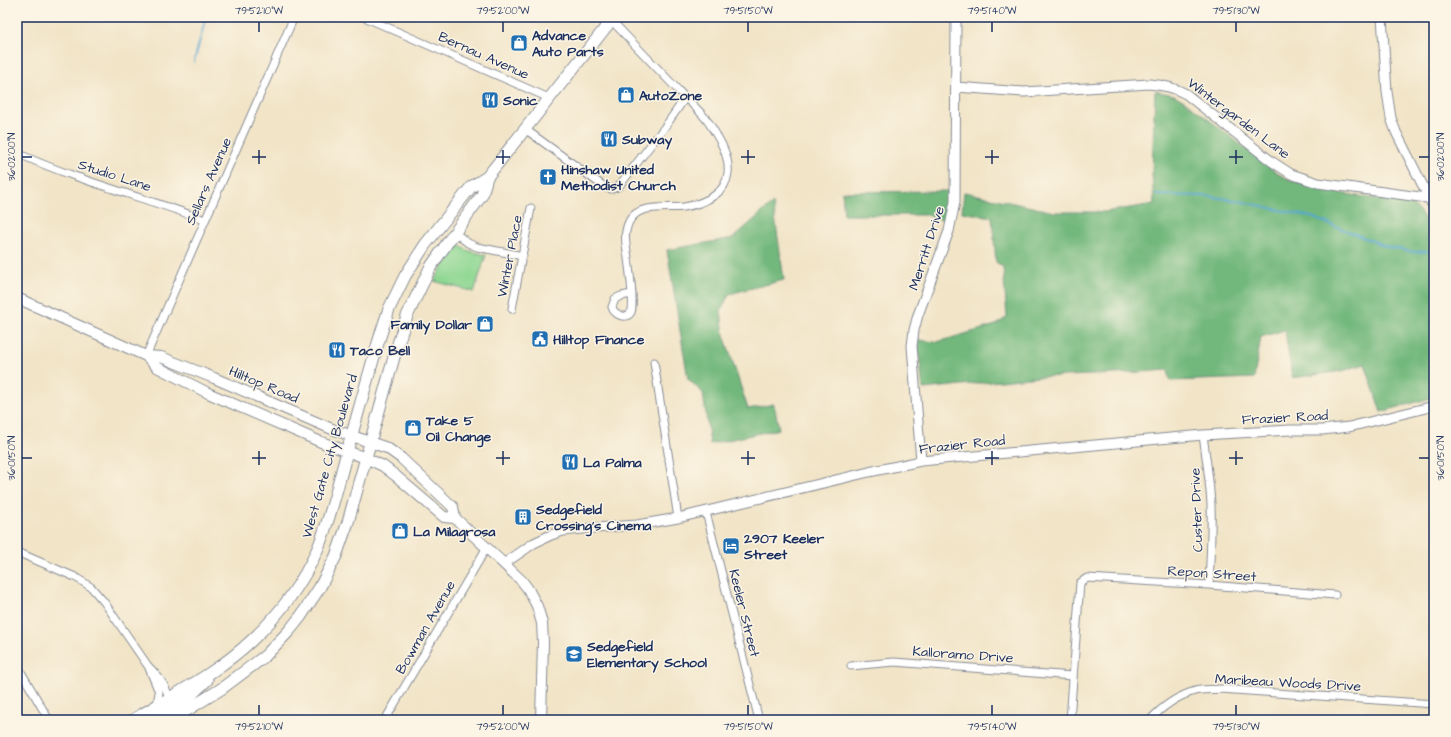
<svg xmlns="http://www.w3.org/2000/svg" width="1451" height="737" font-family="'Architects Daughter',sans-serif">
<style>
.green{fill:#8ed792;stroke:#548378}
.forest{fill:#72b87c;stroke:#46746d}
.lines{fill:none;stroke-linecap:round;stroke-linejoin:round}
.stream{stroke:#55a6d0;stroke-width:2}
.minor-casing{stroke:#868a92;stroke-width:9}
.tertiary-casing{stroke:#868a92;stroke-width:11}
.secondary-casing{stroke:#868a92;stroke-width:12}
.primary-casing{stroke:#868a92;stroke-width:13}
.minor{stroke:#fff;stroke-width:7}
.tertiary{stroke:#fff;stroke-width:9}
.secondary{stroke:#fff;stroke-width:10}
.primary{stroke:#fff;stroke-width:11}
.ticks{fill:none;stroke:#1b2f5e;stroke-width:1.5}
.labels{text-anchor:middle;stroke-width:3;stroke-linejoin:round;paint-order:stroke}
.poi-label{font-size:14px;font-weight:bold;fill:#1b2f5e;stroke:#fcf5e5;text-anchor:start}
.street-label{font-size:14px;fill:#1b2f5e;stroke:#fcf5e5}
.neatline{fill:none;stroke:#1b2f5e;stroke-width:1.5}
.ticks-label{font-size:10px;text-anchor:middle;fill:#1b2f5e}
</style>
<rect width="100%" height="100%" fill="#fcf5e5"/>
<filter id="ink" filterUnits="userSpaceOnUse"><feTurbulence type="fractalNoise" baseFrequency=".025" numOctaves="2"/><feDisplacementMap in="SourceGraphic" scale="8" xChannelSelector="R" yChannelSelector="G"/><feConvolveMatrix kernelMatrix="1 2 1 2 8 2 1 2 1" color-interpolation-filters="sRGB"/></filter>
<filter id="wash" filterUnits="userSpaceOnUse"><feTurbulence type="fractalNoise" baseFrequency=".012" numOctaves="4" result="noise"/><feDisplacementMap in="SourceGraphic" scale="16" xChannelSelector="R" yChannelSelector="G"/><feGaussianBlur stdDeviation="0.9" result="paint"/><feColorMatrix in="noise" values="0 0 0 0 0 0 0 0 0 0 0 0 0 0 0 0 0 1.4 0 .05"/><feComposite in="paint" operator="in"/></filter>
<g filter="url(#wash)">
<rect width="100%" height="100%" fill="#f1e4c7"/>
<path class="green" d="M460 246 469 251 486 255 474 292 434 281 454 248Z"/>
<path class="forest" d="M1155 91 1174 95 1186 102 1280 175C1319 194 1365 196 1408 203 1422 211 1427 221 1434 236V397L1381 412 1365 364 1342 371 1292 378 1285 330 1261 337 1254 378 1170 381 1168 370 1116 374 1039 377 923 389 918 346V340L937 342 996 325 1007 317 1003 267 996 262 992 217 962 212 964 192 1054 212H1105L1154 204 1152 173Z
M949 191 945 221 929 215H844L842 192Z
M773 203 784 280 729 294 721 311 724 335 748 409 774 404 779 429 710 444 703 393 688 379 667 250 733 238Z"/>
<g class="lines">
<path class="stream" d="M194 62 206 17
M1156 195 1207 196 1234 200 1311 217 1388 247 1414 252 1434 251"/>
</g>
</g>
<g filter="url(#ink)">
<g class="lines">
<g class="minor-casing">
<path id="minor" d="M364 17 549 98
M611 20C633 43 656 67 678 90 688 101 701 111 709 123 718 137 730 155 728 173 727 182 722 190 715 195 705 202 696 205 684 207 663 209 631 201 626 231 624 239 627 249 628 258 629 268 635 305 631 312 626 321 614 314 612 307L615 299 621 296 632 294
M525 129 606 188 612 189 619 186 667 124 685 98
M17 153C78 181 143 197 205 220
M454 232 468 243 477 247 523 256
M512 309 531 208
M146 356 294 17
M654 362 678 518
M1203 435C1206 458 1210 482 1211 505 1212 532 1210 559 1209 585
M706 512 759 720
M17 552 75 577 91 587 104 602 148 666C157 675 166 685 169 698
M17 665 49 720
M851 666 894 662 1073 676
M149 668 159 692 157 705
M385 720 487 547
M1070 720 1080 583 1087 578 1209 585 1335 595
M1150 720C1162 707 1178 696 1195 691 1202 689 1212 690 1220 689L1434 704"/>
</g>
<g class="tertiary-casing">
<path id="tertiary" d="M1382 17 1387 92 1391 118 1396 132 1434 208
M956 87 1024 92 1149 84C1163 85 1174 87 1186 94L1271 161 1291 174 1318 183 1434 199
M921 461 912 346 914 330 918 315 949 231 955 202 956 17
M505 563 534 543 551 535 563 531 582 529 637 525 678 518 869 472 921 461 1203 435 1290 430H1322L1349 427 1434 406"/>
</g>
<g class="secondary-casing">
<path id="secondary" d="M17 298 146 356 157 367 208 393 321 442 366 458 383 466 396 476 444 517 455 518
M146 356 161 357 214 378 332 429 387 448 401 458 453 507 455 518 522 581 528 589 537 606 542 623 543 642 541 720"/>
</g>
<g class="primary-casing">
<path id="primary" d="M133 720C173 695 217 673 251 641 279 615 303 583 318 548 331 517 338 484 347 452 359 410 370 368 383 327L389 309 405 276 425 245 471 187 487 177 614 17
M153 720 165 711 169 698
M170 720 172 712 176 706 189 697 207 680
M171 720 221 689 265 656 289 631 301 616 320 587 336 556 348 522 396 350 407 316 430 268 450 239 482 195 487 177"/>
</g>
<use href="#minor" class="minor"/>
<use href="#tertiary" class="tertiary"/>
<use href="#secondary" class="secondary"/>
<use href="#primary" class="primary"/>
</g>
</g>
<path class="ticks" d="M259 22V32M503 22V32M748 22V32M992 22V32M1236 22V32M259 150V164M503 150V164M748 150V164M992 150V164M1236 150V164M22 157H32M252 157H266M496 157H510M741 157H755M985 157H999M1229 157H1243M1419 157H1429M259 451V465M503 451V465M748 451V465M992 451V465M1236 451V465M22 458H32M252 458H266M496 458H510M741 458H755M985 458H999M1229 458H1243M1419 458H1429M259 705V715M503 705V715M748 705V715M992 705V715M1236 705V715"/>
<defs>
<g id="shop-square" transform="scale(0.9)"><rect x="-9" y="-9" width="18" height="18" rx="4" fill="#1f6fb2" stroke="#fcf5e5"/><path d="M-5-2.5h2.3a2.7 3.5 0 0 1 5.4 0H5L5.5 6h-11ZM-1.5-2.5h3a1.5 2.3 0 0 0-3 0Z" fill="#fff"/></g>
<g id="restaurant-square" transform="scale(0.9)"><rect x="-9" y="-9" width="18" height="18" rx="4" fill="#1f6fb2" stroke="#fcf5e5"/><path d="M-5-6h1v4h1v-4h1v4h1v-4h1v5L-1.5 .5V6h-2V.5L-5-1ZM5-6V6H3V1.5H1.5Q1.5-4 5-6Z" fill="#fff"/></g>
<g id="church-square" transform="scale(0.9)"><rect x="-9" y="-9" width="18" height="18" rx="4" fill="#1f6fb2" stroke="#fcf5e5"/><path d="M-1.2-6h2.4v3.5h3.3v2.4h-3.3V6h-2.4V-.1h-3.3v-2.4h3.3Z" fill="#fff"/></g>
<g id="civic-square" transform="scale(0.9)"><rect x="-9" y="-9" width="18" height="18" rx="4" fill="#1f6fb2" stroke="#fcf5e5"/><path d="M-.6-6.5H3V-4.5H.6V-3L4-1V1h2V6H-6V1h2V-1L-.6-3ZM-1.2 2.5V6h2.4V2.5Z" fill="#fff"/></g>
<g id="building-square" transform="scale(0.9)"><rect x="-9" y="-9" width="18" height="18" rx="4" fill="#1f6fb2" stroke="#fcf5e5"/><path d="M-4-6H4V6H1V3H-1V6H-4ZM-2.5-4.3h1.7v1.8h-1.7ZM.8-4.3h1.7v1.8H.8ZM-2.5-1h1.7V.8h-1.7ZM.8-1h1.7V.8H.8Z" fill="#fff"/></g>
<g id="hotel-square" transform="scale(0.9)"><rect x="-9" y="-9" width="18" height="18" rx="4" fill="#1f6fb2" stroke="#fcf5e5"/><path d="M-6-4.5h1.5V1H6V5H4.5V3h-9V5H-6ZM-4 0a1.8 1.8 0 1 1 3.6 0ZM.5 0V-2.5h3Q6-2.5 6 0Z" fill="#fff"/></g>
<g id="school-square" transform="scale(0.9)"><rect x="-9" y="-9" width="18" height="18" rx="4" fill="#1f6fb2" stroke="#fcf5e5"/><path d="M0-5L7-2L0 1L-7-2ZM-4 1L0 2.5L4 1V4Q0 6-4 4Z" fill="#fff"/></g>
</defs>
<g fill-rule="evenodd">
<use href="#shop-square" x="519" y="43"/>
<use href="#shop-square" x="626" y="95"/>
<use href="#restaurant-square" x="490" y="100"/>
<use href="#restaurant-square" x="609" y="139"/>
<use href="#church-square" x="548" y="177"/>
<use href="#shop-square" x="485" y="324"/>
<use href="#civic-square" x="540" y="339"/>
<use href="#restaurant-square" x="337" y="350"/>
<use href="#shop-square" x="413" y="428"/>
<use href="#restaurant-square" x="570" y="462"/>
<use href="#building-square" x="523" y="517"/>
<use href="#shop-square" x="400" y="531"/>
<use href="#hotel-square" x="731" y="546"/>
<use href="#school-square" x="574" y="654"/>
</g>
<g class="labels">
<g class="poi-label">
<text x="532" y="40">Advance<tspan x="532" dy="16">Auto Parts</tspan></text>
<text x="639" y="100">AutoZone</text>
<text x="503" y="105">Sonic</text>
<text x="622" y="144">Subway</text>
<text x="561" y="174">Hinshaw United<tspan x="561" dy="16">Methodist Church</tspan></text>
<text x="472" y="329" text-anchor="end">Family Dollar</text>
<text x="553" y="344">Hilltop Finance</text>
<text x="350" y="355">Taco Bell</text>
<text x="426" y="425">Take 5<tspan x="426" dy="16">Oil Change</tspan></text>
<text x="583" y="467">La Palma</text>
<text x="536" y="514">Sedgefield<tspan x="536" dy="16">Crossing's Cinema</tspan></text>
<text x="413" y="536">La Milagrosa</text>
<text x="744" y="543">2907 Keeler<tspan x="744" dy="16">Street</tspan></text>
<text x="587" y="651">Sedgefield<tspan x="587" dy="16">Elementary School</tspan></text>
</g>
<g class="street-label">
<text transform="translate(484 55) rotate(24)" y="5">Bernau Avenue</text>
<text transform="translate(1239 118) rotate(37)" y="5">Wintergarden Lane</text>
<text transform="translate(115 175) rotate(18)" y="5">Studio Lane</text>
<text transform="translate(208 181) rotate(-66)" y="5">Sellars Avenue</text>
<text transform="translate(926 248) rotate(-72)" y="5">Merritt Drive</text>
<text transform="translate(509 256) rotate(-79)" y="5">Winter Place</text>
<text transform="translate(264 384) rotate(23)" y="5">Hilltop Road</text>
<text transform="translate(1285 417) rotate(-3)" y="5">Frazier Road</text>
<text transform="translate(962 444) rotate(-6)" y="5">Frazier Road</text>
<text transform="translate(329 456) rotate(-74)" y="5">West Gate City Boulevard</text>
<text transform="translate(1196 510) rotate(-92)" y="5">Custer Drive</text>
<text transform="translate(1212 573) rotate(4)" y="5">Repon Street</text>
<text transform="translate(745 613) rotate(76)" y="5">Keeler Street</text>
<text transform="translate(425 627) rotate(-60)" y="5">Bowman Avenue</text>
<text transform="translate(963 654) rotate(4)" y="5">Kalloramo Drive</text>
<text transform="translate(1288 682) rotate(3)" y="5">Maribeau Woods Drive</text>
</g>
</g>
<rect width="1451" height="737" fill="none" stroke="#fcf5e5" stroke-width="44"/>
<rect x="22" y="22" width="1407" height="693" class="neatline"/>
<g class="ticks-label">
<text x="259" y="14">79°52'10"W</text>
<text x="503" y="14">79°52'00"W</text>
<text x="748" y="14">79°51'50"W</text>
<text x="992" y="14">79°51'40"W</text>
<text x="1236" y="14">79°51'30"W</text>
<text transform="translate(11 157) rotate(-90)" y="4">36°02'00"N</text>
<text transform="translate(1440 157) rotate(-90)" y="4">36°02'00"N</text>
<text transform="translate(11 458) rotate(-90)" y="4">36°01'50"N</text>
<text transform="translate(1440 458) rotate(-90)" y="4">36°01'50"N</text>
<text x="259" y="730">79°52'10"W</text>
<text x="503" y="730">79°52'00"W</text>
<text x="748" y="730">79°51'50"W</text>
<text x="992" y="730">79°51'40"W</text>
<text x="1236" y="730">79°51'30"W</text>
</g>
</svg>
